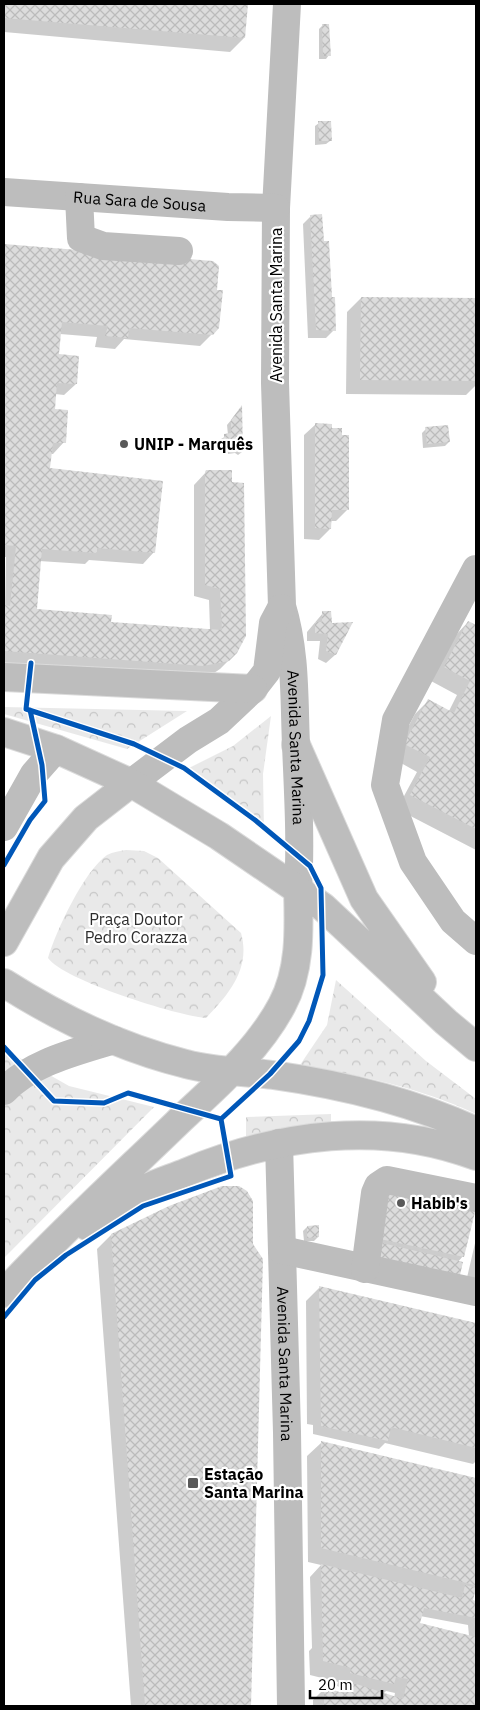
<svg xmlns="http://www.w3.org/2000/svg" width="480" height="1710" font-family="'IBM Plex Sans',sans-serif">
<style>
.park{fill:url(#park-crowns)}
.shadow{fill:#0003;fill-rule:evenodd}
.building{fill:url(#building-cross-hatch)}
.lines{fill:none;stroke-linecap:round;stroke-linejoin:round}
.major-casing{stroke:#dbdbdb;stroke-width:30}
.minor{stroke:#bdbdbd;stroke-width:28}
.major{stroke:#bdbdbd;stroke-width:28}
.cycleway-casing{stroke:#fff;stroke-width:8}
.cycleway{stroke:#0057b8;stroke-width:5}
.poi-dot{fill:#595959;stroke:#fff;stroke-width:2}
.labels{text-anchor:middle;stroke-width:4.5;stroke-linejoin:round;paint-order:stroke}
.street-label{font-size:16px;fill:#000;stroke:#fff}
.poi-label{font-size:16px;font-weight:bold;fill:#000;stroke:#fff;text-anchor:start}
.park-label{font-size:16px;fill:#2e2e2e;stroke:#fff}
</style>
<defs>
<pattern id="park-crowns" width="20" height="18" patternUnits="userSpaceOnUse" patternTransform="scale(1.25)"><rect width="20" height="18" fill="#e9e9e9"/><path d="M2 6a3 3 0 1 1 6 0M12 15a3 3 0 1 1 6 0" fill="none" stroke="#c6c6c6"/></pattern>
<pattern id="building-cross-hatch" width="8" height="8" patternUnits="userSpaceOnUse" patternTransform="scale(1.25)"><rect width="8" height="8" fill="#dcdcdc"/><path d="M0 0l8 8M0 8l8-8" fill="none" stroke="#bbb"/></pattern>
</defs>
<rect width="100%" height="100%" fill="#fff"/>
<path class="park" d="M4 707 187 711 127 749 4 714Z
M271 716 263 774 264 832 231 803 185 770 233 746Z
M126 850 144 851 158 858 241 933C251 968 229 994 206 1018 178 1016 63 980 48 958 56 931 84 871 107 855 113 852 120 851 126 850Z
M336 980 426 1061 476 1099V1114C421 1088 360 1075 300 1065L327 1025Z
M4 1049 69 1086 154 1107 4 1258Z
M331 1114V1126L246 1136V1117Z"/>
<path class="shadow" d="M4 4H247L244 38 230 52 4 32Z
M323 25 329 55 326 59H319V29Z
M319 123 330 141 326 144 315 145V126Z
M311 216 323 242 334 330 326 338H308L303 224Z
M4 245 213 262 212 334 200 346 124 339 115 349 95 347 97 337 60 334 58 355 76 384 64 395 55 394 54 410 64 442 53 454H50L48 469 154 552 143 564 89 560 85 564 39 561 36 610 110 623 210 630 209 600 194 596V485L207 471 232 657 220 669 211 675 190 677 4 663 6 557H4Z
M361 298 476 299V385L466 395 346 394 347 312Z
M241 408 242 452 238 455 235 453 228 454 227 449 221 450V439L228 435 227 425Z
M316 424 331 429 348 509 336 521H330V529L319 540 304 539V435Z
M426 429 449 442 445 446 423 448 422 433Z
M323 613 330 624 351 623 335 655 326 663 318 659 320 641H307V632Z
M468 622 476 626V850L397 809 417 772 392 758 415 714 428 701 449 711 457 695 431 681 455 636Z
M378 1203 463 1256 458 1262 370 1277Z
M307 1227 318 1237 314 1241H304L303 1231Z
M111 1235 252 1245 262 1259 250 1706H131L97 1249Z
M476 1239V1299H462Z
M320 1287 476 1325V1461L473 1464 385 1443 379 1449 313 1434V1425L307 1424 306 1301Z
M321 1443 476 1480V1594L473 1593 471 1601 476 1602V1706H313V1700L324 1689 338 1693 342 1688 337 1686 338 1682 310 1675 309 1651 312 1648 310 1577 321 1565 308 1562 307 1456ZM420 1616 468 1625 469 1636 418 1624ZM386 1691 395 1693 394 1698 383 1694Z"/>
<path class="building" d="M4 4H248L245 38 4 18Z
M322 24H329L331 56H323Z
M318 121H331L332 141H319Z
M322 214 324 241H329L332 297H335L336 331 316 330 310 215Z
M4 244 213 261 219 266 217 290H223L219 328 213 335 129 328 128 338 105 336 108 326 62 322 59 354 79 356 77 384 57 383 55 409 68 410 66 443H53L50 468 163 481 155 553 97 548V553L42 549 37 609 112 615 111 622 222 630 220 589 205 585V472L206 470H232V482L244 483 246 636 237 653 229 661 203 666 4 651V605L10 606 16 546 4 545Z
M361 297 476 298V381L360 380Z
M242 405 243 452 239 449 231 450V446L224 447V434L231 433V420Z
M315 423 332 424V428H342V435H349V510H332L331 529 315 528Z
M448 425 450 442 427 444 425 427Z
M322 611H331L332 623 353 622 336 655 326 651 328 634 315 633V622H322Z
M468 621 476 625V829L410 795 430 757 404 744 428 699 454 713 470 681 444 667Z
M222 1186H239L247 1191 253 1201V1244L263 1259 251 1706H145L111 1234 169 1206Z
M389 1190 476 1208 464 1257 380 1239Z
M319 1225V1237L307 1238V1226Z
M382 1243 463 1262 458 1284 378 1269Z
M319 1286 476 1323V1448L391 1427 388 1441 321 1426Z
M321 1441 476 1478 475 1585 321 1548Z
M321 1564 462 1598 465 1585 476 1588 473 1600 476 1601V1618L424 1608 420 1623 476 1637V1706H324V1687L343 1693 347 1681 403 1699 408 1679 396 1677 394 1684 350 1673 351 1668 323 1661Z"/>
<g class="lines">
<g class="major-casing">
<path id="major" d="M4 677 253 689
M4 732 56 749 131 783 219 836 323 907 446 1022 476 1047
M296 745 364 899 422 982
M4 942 51 858 86 818 131 783
M4 983C59 1018 122 1048 186 1064 215 1072 244 1071 273 1075 344 1085 411 1101 476 1131
M87 1226C106 1214 125 1200 145 1189 158 1182 173 1178 187 1172 279 1134 381 1120 476 1156
M4 1293C59 1234 119 1179 177 1123 215 1087 257 1052 282 1005 301 970 299 928 298 890"/>
</g>
<g class="minor">
<path id="s1" d="M287 4 276 208 275 383 282 606C296 652 294 698 296 745 298 794 301 841 298 890"/>
<path id="s2" d="M4 192 228 207 276 208"/>
<path d="M79 197 81 238 103 246 179 251"/>
<path d="M476 569 396 720 385 785 413 862 453 921 476 941"/>
<path d="M131 783 188 740 219 721 253 689 267 671 273 623 281 608"/>
<path d="M4 827 34 774 56 749"/>
<path d="M4 1091C31 1062 77 1052 114 1040"/>
<path id="s3" d="M279 1143 287 1432 291 1706"/>
<path d="M282 1250 476 1292"/>
<path d="M365 1269 375 1193 378 1186 387 1180 476 1198"/>
</g>
<use href="#major" class="major"/>
<g class="cycleway-casing">
<path id="cycleway" d="M31 663 26 709 134 744 184 768 255 820 310 866 321 888 323 975 309 1021 299 1041 270 1074 221 1119
M4 865 30 820 45 801 42 765 30 710
M4 1047 54 1101 104 1103 128 1093 221 1119
M4 1317 35 1280 66 1255 143 1206 231 1176 221 1119"/>
</g>
<use href="#cycleway" class="cycleway"/>
</g>
<g class="poi-dot">
<circle cx="124" cy="444" r="5"/>
<circle cx="401" cy="1203" r="5"/>
<rect x="187" y="1477" width="12" height="12" rx="2.5"/>
</g>
<g class="labels">
<g class="street-label">
<text dy="6" stroke="none"><textPath href="#s2" startOffset="136">Rua Sara de Sousa</textPath></text>
<text transform="translate(276 305) rotate(-90)" y="6">Avenida Santa Marina</text>
<text dy="6" stroke="none"><textPath href="#s1" startOffset="745">Avenida Santa Marina</textPath></text>
<text dy="6" stroke="none"><textPath href="#s3" startOffset="221">Avenida Santa Marina</textPath></text>
</g>
<g class="poi-label">
<text x="134" y="450">UNIP - Marquês</text>
<text x="411" y="1209">Habib's</text>
<text x="204" y="1480">Estação<tspan x="204" dy="18">Santa Marina</tspan></text>
</g>
<g class="park-label">
<text x="136" y="925">Praça Doutor<tspan x="136" dy="18">Pedro Corazza</tspan></text>
</g>
</g>
<rect width="480" height="1710" fill="none" stroke="#000000" stroke-width="10"/>
<path d="M310 1690v8h72v-8" fill="none" stroke="#000000" stroke-width="2.5"/>
<text x="318" y="1690" font-size="15" fill="#000000" stroke="#ffffff" stroke-width="4" paint-order="stroke">20 m</text>
</svg>
